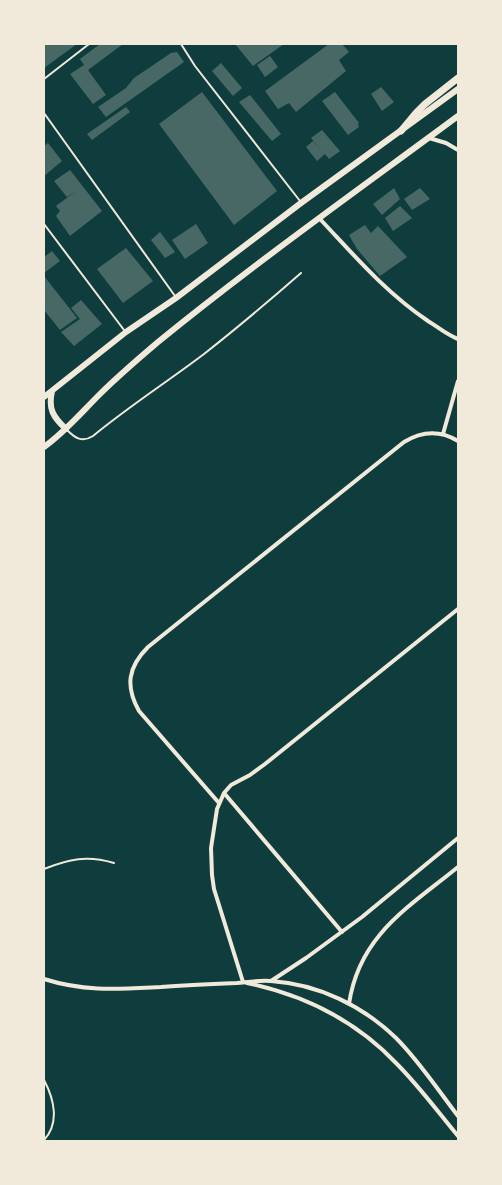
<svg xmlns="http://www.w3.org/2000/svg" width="502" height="1185" font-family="Raleway,sans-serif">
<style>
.building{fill:#486865}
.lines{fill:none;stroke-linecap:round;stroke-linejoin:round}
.service{stroke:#f1e9da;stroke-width:2}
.minor{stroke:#f1e9da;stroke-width:4}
.trunk{stroke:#f1e9da;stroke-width:6}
.motorway{stroke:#f1e9da;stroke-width:7}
</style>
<rect width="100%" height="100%" fill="#0f3d3e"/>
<path class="building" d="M44 44H77L44 68Z
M100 44H123L88 70 106 95 93 104 70 74 84 65 80 59Z
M235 44H284L253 66Z
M329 44H342L349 52 339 60 346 71 296 112 289 103 278 109 265 91Z
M177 52 184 62 106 117 98 107 126 88 134 78 171 53Z
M270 56 278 67 265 77 257 65Z
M221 63 242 88 233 96 212 71Z
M381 87 394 102 382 111 371 94Z
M202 92 277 191 234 225 159 124Z
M335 92 359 123 358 124 359 127 348 135 322 101Z
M250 95 281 134 272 141 239 102Z
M126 107 130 112 92 140 87 134Z
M322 130 340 151 329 159 325 154 317 161 306 147 313 141 321 150 311 138Z
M48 143 62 161 44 176V146Z
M70 170 102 211 70 236 56 216 60 211 56 206 76 191 67 197 54 181Z
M394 188 400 199 382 215 373 204Z
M420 188 430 199 412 210 404 199Z
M400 206 412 218 393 231 385 218Z
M196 224 208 243 185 259 172 240Z
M365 225 371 233 378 226 407 257 380 276 357 249 349 235Z
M160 232 175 252 165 258 151 240Z
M126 248 153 281 123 303 97 269Z
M52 251 60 261 44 273V257Z
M44 276 77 318 60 330 44 310Z
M81 300 102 324 74 346 61 332 80 319 71 308Z"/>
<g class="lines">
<path class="service" d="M181 44 195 66 300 201
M44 79 89 44
M44 113 175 296
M44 224 124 330
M67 430C75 438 82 443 93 436 128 407 167 382 204 354 237 328 269 301 301 273
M44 869C69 859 87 855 114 863
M44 1080C54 1099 60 1123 44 1140"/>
<path class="minor" d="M429 138 446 143 458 150
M319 218C354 255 385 292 428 321 438 327 447 335 458 339
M443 434 458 381
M224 793 342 932
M219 803 139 711C125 686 128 667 148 647L404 442C422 431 440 430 458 441
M44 979C85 992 119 989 161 987 186 985 211 984 237 983 248 982 259 980 271 981 318 984 363 1006 396 1038 419 1061 438 1090 458 1116
M271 981 306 958 362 917 458 838
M243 982 214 889 212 875 211 848 217 809 224 793 231 785 250 775 265 764 458 609
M247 983C304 995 356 1021 396 1063 419 1086 438 1112 458 1136
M349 1004C359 935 409 907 458 867"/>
<path class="trunk" d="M52 391C48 409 53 417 66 429
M44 397 126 332 176 298 301 203 458 89
M44 447C65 432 81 413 99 395 118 376 138 359 158 342 255 263 358 190 458 116"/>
<path class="motorway" d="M401 131 416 113 425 104 458 78"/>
</g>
<rect width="502" height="1185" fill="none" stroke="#f1e9da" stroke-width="90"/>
</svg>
